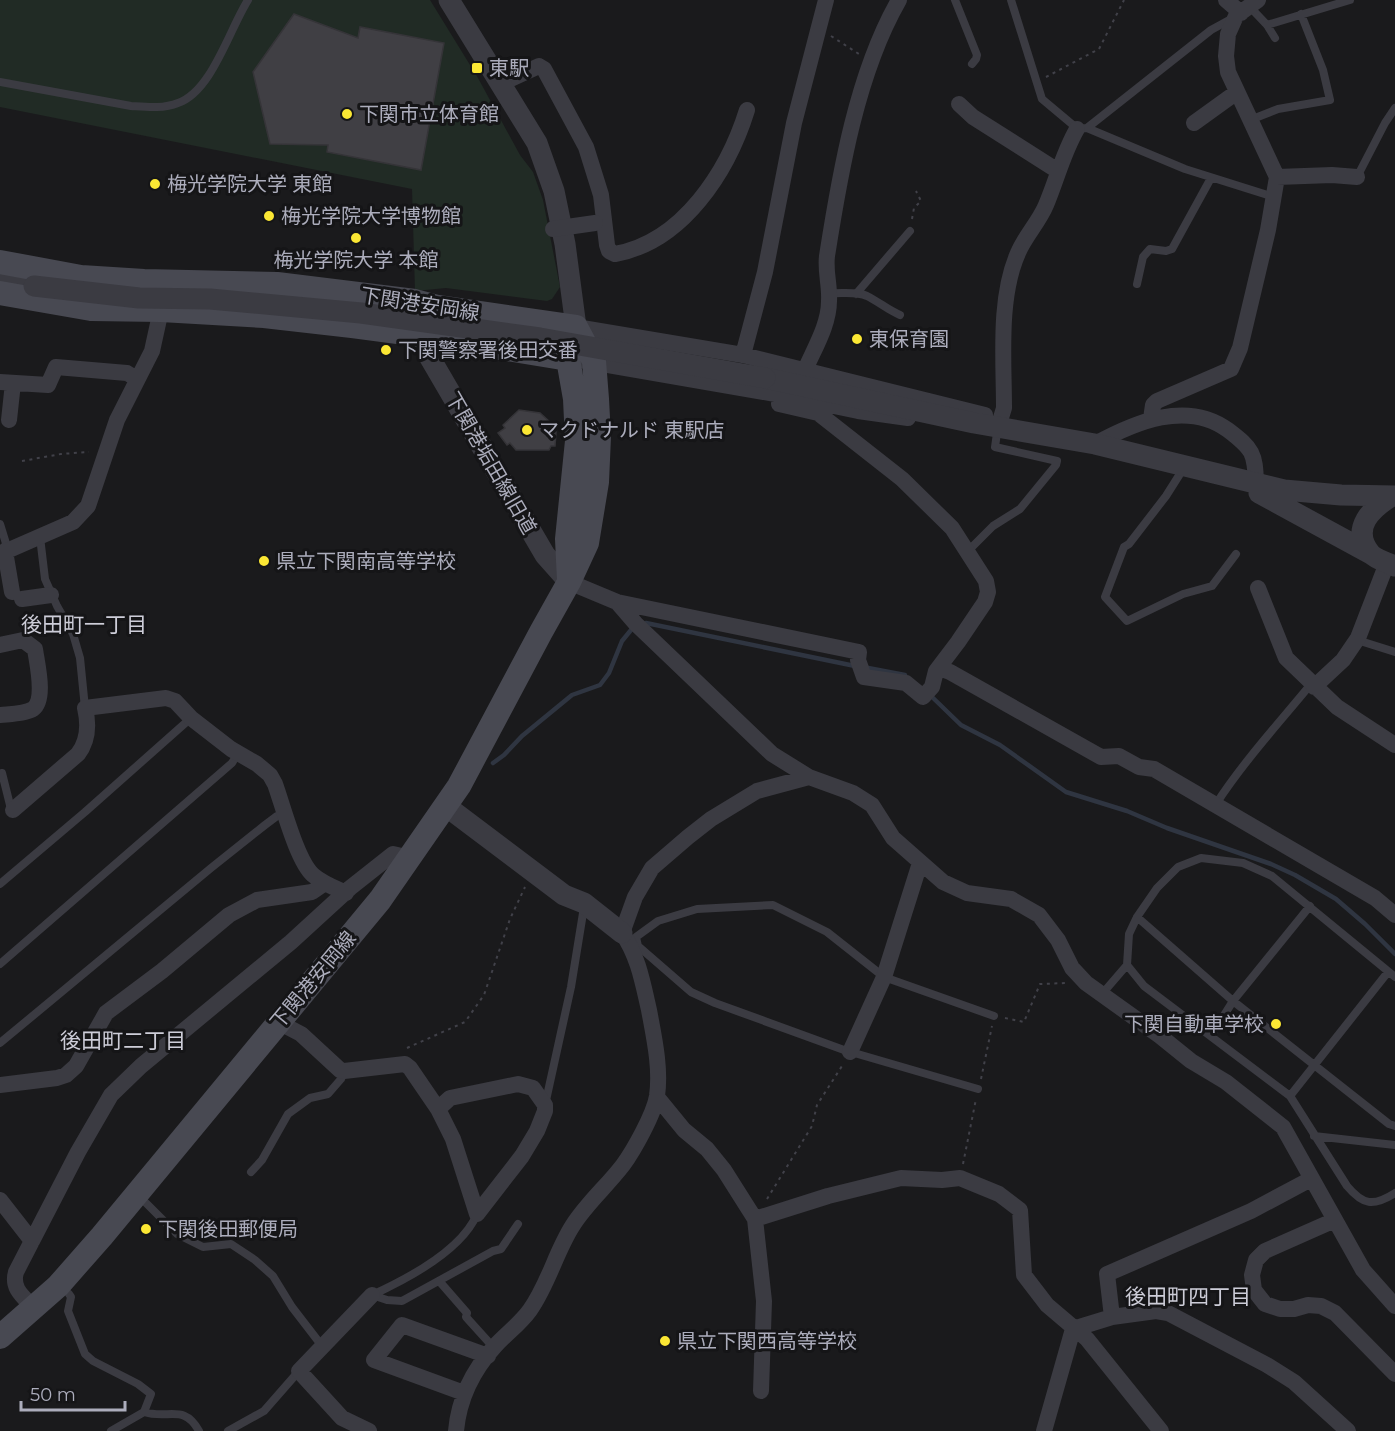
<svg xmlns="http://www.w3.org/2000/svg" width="1395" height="1431" font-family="Montserrat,'Noto Sans JP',sans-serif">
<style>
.green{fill:#212b25}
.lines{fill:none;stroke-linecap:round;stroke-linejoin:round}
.stream{stroke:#2f3541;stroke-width:4.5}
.building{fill:#403f44;stroke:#353438;stroke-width:1.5}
.path{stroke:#414149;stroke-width:2;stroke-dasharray:3 4.5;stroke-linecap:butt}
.service{stroke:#3b3b42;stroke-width:8}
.minor{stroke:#3b3b42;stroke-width:16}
.tertiary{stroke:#3b3b42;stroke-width:21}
.secondary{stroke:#484952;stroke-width:24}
.minor-bridge{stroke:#3b3b42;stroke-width:16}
.tertiary-bridge{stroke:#3b3b42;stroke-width:21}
.poi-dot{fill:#fbe734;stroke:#151517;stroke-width:2}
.labels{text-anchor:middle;stroke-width:6;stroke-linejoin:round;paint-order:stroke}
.poi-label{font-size:20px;fill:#acadbc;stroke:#151517;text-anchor:start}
.street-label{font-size:20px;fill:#acadbc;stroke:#151517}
.neighbourhood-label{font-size:21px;fill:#cdcdd8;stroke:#151517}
</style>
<rect width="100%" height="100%" fill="#1a1a1c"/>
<path class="green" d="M0 0H430L478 78 520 155 533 172 543 200 560 287 552 299 547 301 446 288 415 291 412 189 0 107Z"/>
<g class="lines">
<path class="stream" d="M646 623 855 666
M863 667 905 675
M930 695 961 725 1000 745 1066 792 1127 811 1167 828 1271 864 1295 875 1336 899 1365 924 1395 954
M493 763 504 755 522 736 572 695 600 685 609 673 622 641 631 630"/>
</g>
<path class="building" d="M294 14 358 38 360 27 444 43 421 170 327 152 328 145 270 144 253 72Z
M519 410 540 413 550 422 543 432H556L555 446H551L549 450H516L510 443 507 445 498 433 505 428 503 425Z"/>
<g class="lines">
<path class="path" d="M831 36 859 54
M1046 77 1099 49 1124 0
M912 219 914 208 921 201 916 191
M22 461 61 454 89 452
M1005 1018 1024 1022 1040 984 1067 983
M407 1048 465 1022 484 995 510 919 525 887
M981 1079 992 1026
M963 1164 976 1099
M767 1199 812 1126 817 1105 842 1066"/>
<path class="service" d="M955 0 977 55 976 59 972 64
M1011 0 1042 99 1073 125 1077 129 1087 128 1185 169 1274 197
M1249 6 1267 25 1275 38
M1267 25 1350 0
M0 82 131 106C146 107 163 109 178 103 212 91 229 30 248 0
M1250 120 1278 109 1330 100 1323 70 1301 14
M1087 128 1211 30 1233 18
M1357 177 1385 123 1395 108
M1137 284 1143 257 1150 249 1166 251 1172 249 1211 178
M829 293C841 294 856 291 867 296 879 302 888 310 900 315
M856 294 910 231
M1185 466 1166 496 1129 544 1124 547 1105 597 1127 621 1183 594 1212 586 1236 554
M0 524 8 550
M40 537 45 579 57 606 73 634 80 658 85 708
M968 551 993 526 1020 509 1056 465 1057 461 995 447 997 433
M1357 640 1395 652
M2 773 11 809 13 810
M1216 804C1244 761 1279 723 1311 684
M0 884 85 812 191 718
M1137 917 1233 1001 1389 1124 1395 1126
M0 964 232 763 238 753
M1395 977 1272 876 1243 863 1201 858 1178 867 1157 888 1137 917 1129 934 1127 965 1144 986 1290 1096 1347 1186C1363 1205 1373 1207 1395 1193
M1102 994 1127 965
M1211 1036 1233 1001 1310 906
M0 1043 211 868 265 825 277 816 286 813
M978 1089 844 1050 715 1003 691 992 638 946 636 937 658 921 697 909 773 905 827 932 884 977 994 1016
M1290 1096 1388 972
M545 1105 571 987 584 907
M1314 1136 1395 1145
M251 1172 262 1160 288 1114 310 1098 328 1094 341 1079 344 1071
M146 1203 177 1234 203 1247 231 1244 255 1260 273 1276 292 1307 322 1346
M440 1282 467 1313 466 1317 494 1348
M69 1294 71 1297 68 1311 85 1354 93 1361 138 1384 151 1394 144 1412 111 1431
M372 1295 387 1300 402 1301 493 1251 501 1249 518 1224
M372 1295C407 1279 462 1250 477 1214
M144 1412C168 1420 184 1403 199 1431
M228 1431 264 1411 299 1371"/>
<path class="minor" d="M1226 0 1241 13
M502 83 539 66 544 69 586 147 601 195 607 245 609 251 615 254C683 242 728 171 747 110
M959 104 973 117 1058 171
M1194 123 1237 92
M1277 177 1332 175 1357 177
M576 327 743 355 985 415
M743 355 765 272 794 123 826 0
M585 361 781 395 858 411 908 418
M805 370C814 349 829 325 829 301 830 285 825 272 827 256 840 173 857 73 899 0
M0 382 48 385 56 367 127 373 137 379
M1151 419 1153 405 1157 401 1231 369 1240 348 1268 230 1277 177 1228 72 1226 56 1228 34 1236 16 1258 0
M9 420 13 383
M1000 421 1004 408C1004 360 998 298 1018 253 1025 236 1039 222 1046 205 1057 179 1063 153 1077 129
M1095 444C1135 422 1187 400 1228 430 1253 449 1255 453 1256 483
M5 551 12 592
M0 554 73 522 88 506 117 420 152 351 161 310
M569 582 617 602 859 652 858 660 864 677 906 683 923 697 932 687 936 671 958 642 985 602 988 592 986 581 952 528 902 479 818 413 779 404 781 395
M1258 588 1286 658 1337 707 1395 745
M22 599 51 595
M617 602 636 624 772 754 809 777 853 793 872 805 893 838 943 882 967 893 1011 899 1039 915 1058 940 1072 968 1086 983 1160 1036 1191 1061 1226 1082 1283 1127 1363 1270 1395 1306
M0 645 23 640 35 649C37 664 46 699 33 709 25 714 9 714 0 715
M939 668 950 672 1101 757 1119 756 1139 767 1154 769 1375 898 1395 915
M1314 687 1343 660 1358 638 1387 563
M13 810 78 754C88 741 89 725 85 708L166 698 175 701 191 718 231 749 257 764 270 775 275 784C283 806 297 861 313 875 322 883 335 888 346 893
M278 1022 301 1034 340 1070 344 1071 405 1064 410 1068 438 1109 453 1139 477 1214
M850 1052 884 977 920 863
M0 1085 57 1078 66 1075 76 1066 106 1013 162 971 229 915 257 900 312 892 325 883
M657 1097 684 1130 707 1149 724 1170 755 1219 764 1301 761 1391
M438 1109 450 1098 518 1084 533 1088 545 1105V1111L537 1131 522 1156 477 1214
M0 1200 32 1241
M755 1219 828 1196 901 1178 942 1180 960 1178 999 1194 1020 1210 1024 1275 1047 1305 1087 1339 1161 1431
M1335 1220 1265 1251 1256 1260 1252 1275 1254 1290 1265 1304 1280 1309H1294L1308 1305 1321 1306 1335 1313 1395 1374
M34 1308C24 1297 11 1289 16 1272L78 1152 111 1095 141 1066 291 942 350 888 393 854 410 858
M1112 1317 1156 1311 1168 1313 1267 1365 1294 1382 1348 1431
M1073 1329 1112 1317 1107 1274 1251 1211 1311 1179
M464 1393 374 1360 402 1325 488 1356
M369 1431 342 1418 299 1371 372 1295
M456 1431C459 1398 473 1370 495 1346 507 1333 520 1324 530 1310 549 1283 556 1251 573 1225 587 1203 607 1186 623 1165 634 1150 654 1114 657 1096 661 1068 654 1037 649 1010 643 984 638 955 622 933L635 897 652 868 688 837 711 819 757 791 809 777
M1044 1431 1073 1329"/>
<path class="tertiary" d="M449 0 537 143 554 191 565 244 576 327 572 341
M0 279 34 286
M428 336 430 358 545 555 569 582
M765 378 974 423 1095 444 1284 490 1341 495 1395 496
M1259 493 1371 554
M1392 496C1372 508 1350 528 1370 553 1375 559 1388 563 1395 566
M446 806 564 895 584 903 622 933"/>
<path class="secondary" d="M0 262 81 277 144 281 277 284 415 301 438 307 576 327 594 361 597 399 599 437 597 482 587 543 569 582 541 632 459 786 380 900 102 1236 58 1286 0 1337
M0 293 91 309 161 310 264 316 352 326 428 336 568 359 575 399 577 441 567 539 569 580"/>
<path class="minor-bridge" d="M553 229 595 223"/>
<path class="tertiary-bridge" d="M34 286 139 298 210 299 361 313 540 338 765 378"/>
</g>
<g class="poi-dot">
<rect x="471" y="62" width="12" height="12" rx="3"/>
<circle cx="347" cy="114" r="6"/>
<circle cx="155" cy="184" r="6"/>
<circle cx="269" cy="216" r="6"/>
<circle cx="356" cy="238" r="6"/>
<circle cx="857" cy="339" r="6"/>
<circle cx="386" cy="350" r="6"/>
<circle cx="527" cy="430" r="6"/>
<circle cx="264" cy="561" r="6"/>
<circle cx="1276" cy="1024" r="6"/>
<circle cx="146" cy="1229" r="6"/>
<circle cx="665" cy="1341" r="6"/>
</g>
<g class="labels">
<g class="poi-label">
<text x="489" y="75">東駅</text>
<text x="359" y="121">下関市立体育館</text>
<text x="167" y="191">梅光学院大学 東館</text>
<text x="281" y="223">梅光学院大学博物館</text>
<text x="356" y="267" text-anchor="middle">梅光学院大学 本館</text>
<text x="869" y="346">東保育園</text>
<text x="398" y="357">下関警察署後田交番</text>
<text x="539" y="437">マクドナルド 東駅店</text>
<text x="276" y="568">県立下関南高等学校</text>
<text x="1264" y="1031" text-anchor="end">下関自動車学校</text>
<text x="158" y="1236">下関後田郵便局</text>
<text x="677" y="1348">県立下関西高等学校</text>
</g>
<g class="street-label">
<text transform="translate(420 304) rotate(9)" y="7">下関港安岡線</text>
<text transform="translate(491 463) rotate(60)" y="7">下関港垢田線旧道</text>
<text transform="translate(313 980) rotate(-50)" y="7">下関港安岡線</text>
</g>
<g class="neighbourhood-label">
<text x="84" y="632">後田町一丁目</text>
<text x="123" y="1048">後田町二丁目</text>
<text x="1188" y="1304">後田町四丁目</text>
</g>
</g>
<path d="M21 1401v9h104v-9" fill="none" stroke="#acadbc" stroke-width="3"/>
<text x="30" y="1401" font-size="18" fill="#acadbc" stroke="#151517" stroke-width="4.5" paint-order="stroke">50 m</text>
</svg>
